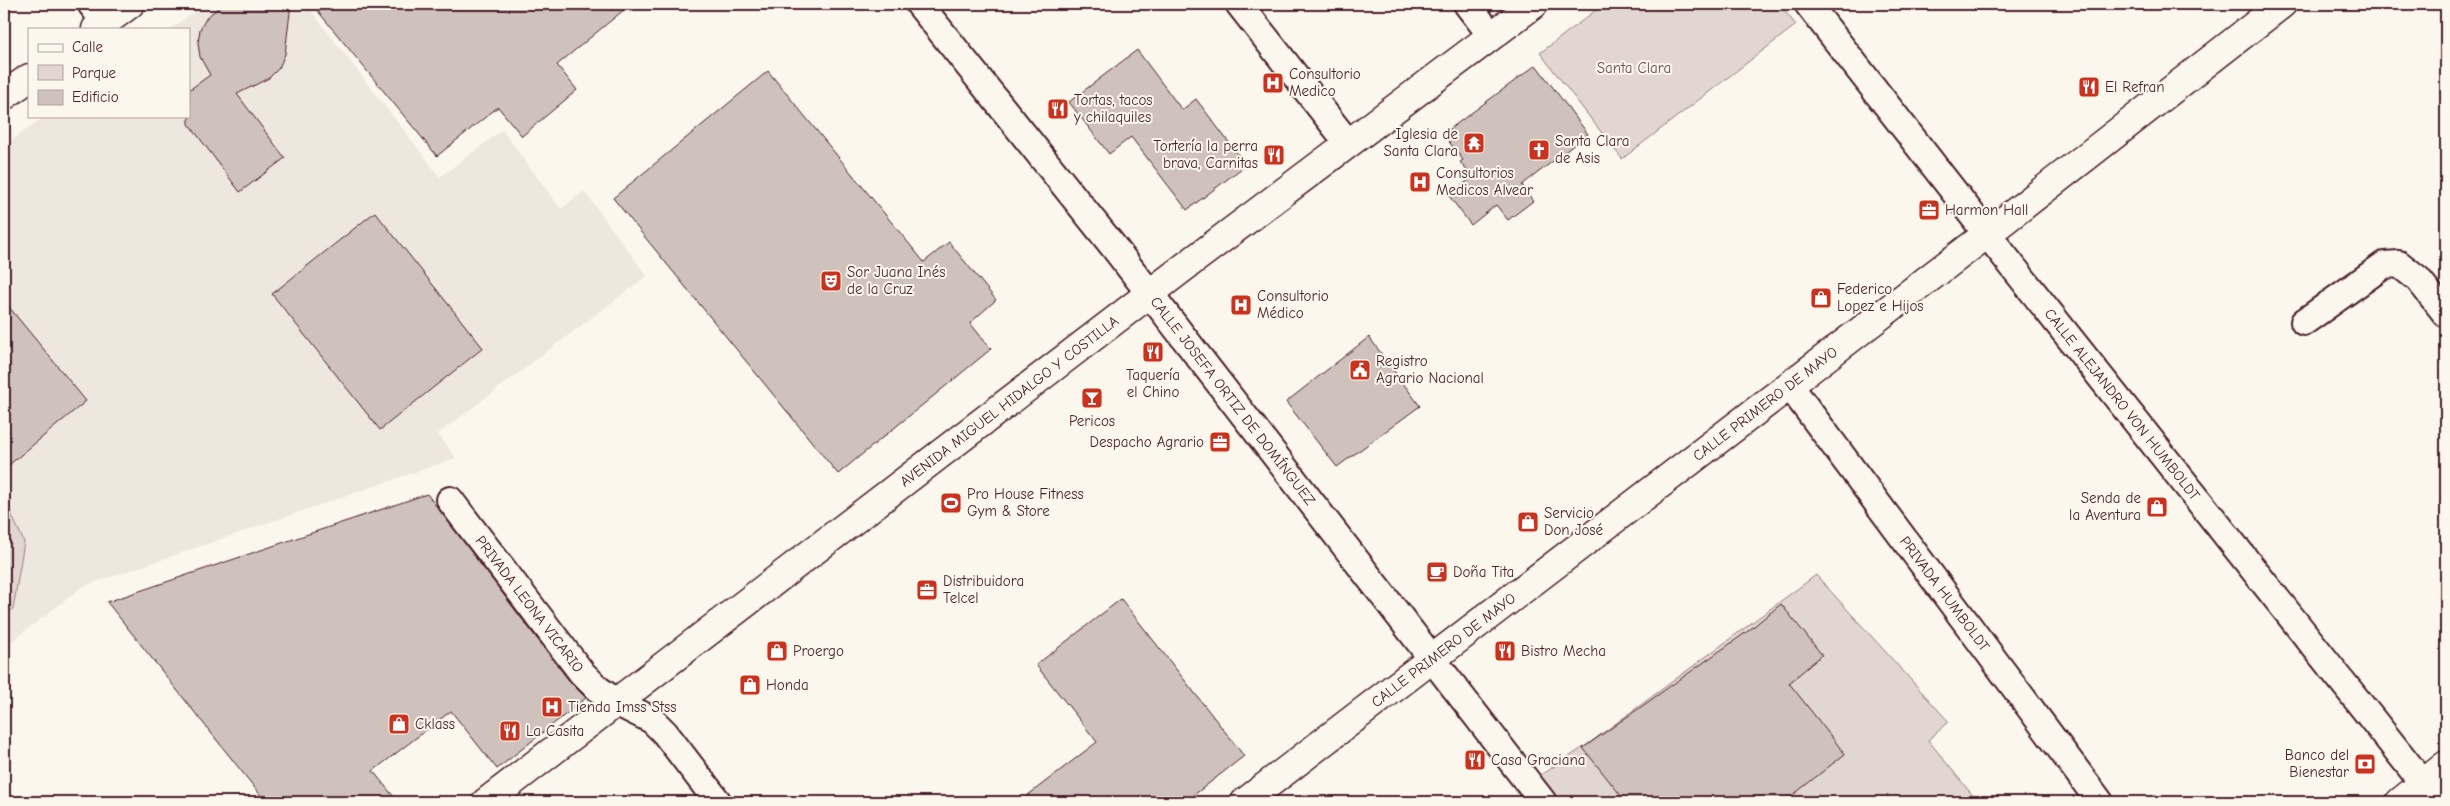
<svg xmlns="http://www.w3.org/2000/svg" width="2450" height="806" font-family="'Comic Neue',sans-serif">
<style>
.built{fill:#eee7de}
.green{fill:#e2d7d0;stroke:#967b7e}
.building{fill:#cfc2bc;stroke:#4a1f2b}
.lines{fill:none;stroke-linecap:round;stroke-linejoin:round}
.minor-casing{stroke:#4a1f2b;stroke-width:30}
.secondary-casing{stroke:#4a1f2b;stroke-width:31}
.minor{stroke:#fbf7ec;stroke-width:26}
.secondary{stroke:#fbf7ec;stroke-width:28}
.labels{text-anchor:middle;stroke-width:4;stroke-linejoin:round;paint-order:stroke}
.park-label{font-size:15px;fill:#704d54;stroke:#fbf7ec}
.poi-label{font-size:15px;fill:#4a1f2b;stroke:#fbf7ec;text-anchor:start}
.street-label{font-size:15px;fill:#4a1f2b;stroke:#fbf7ec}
</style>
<rect width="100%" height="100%" fill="#fbf7ec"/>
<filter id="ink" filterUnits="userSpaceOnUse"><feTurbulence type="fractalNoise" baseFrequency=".02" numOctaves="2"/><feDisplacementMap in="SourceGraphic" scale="10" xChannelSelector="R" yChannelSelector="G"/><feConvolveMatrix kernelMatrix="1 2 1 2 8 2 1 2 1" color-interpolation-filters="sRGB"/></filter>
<g filter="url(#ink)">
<path class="built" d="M205 4H306L440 177 502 130 561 209 584 191 647 276 438 434 456 458 82 587 4 647V146L45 116H189V29H170Z"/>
<path class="green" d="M1604 4H1779L1796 25 1622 159 1540 53Z
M4 498 24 542 13 609 4 617Z
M1816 575 1949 722 1928 740 1978 802H1543L1528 783 1584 747Z"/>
<path class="building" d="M223 4H291L285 54 279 68 269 78 237 94 285 158 240 192 189 124V90L210 75 200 57 198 43 200 29 207 17Z
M312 4H631L557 65 577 90 522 136 498 107 437 156Z
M1137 50 1182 110 1196 99 1246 165 1187 210 1131 137 1109 154 1069 102Z
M1536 65 1588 134 1522 185 1533 201 1508 220 1496 205 1471 225 1449 196 1472 177 1460 162 1463 160 1443 134Z
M768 71 924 262 949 242 996 300 970 323 991 349 838 474 613 198Z
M375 212 483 348 380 430 272 294Z
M4 301 86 401 4 469Z
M1369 337 1420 406 1337 467 1286 402Z
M427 494 570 682 586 698 497 769 451 711 373 771 398 802H266L107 602Z
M1121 599 1244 756 1185 802H1019L1097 742 1036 665Z
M1781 604 1822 655 1789 683 1845 754 1784 802H1626L1583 748 1748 631Z"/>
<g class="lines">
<g class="minor-casing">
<g id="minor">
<path d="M91 4 105 22"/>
<path id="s1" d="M919 4 1113 246 1543 802"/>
<path d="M1239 4 1348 143"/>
<path d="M1467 4 1491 35"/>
<path id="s2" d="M1808 4 1987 234 2438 802"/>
<path d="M2304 322 2384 265 2399 264 2418 279 2446 314"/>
<path id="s3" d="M1790 386 2100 802"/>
<path id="s4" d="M450 500 582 673 598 689 616 702 652 720 665 733 718 802"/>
</g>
</g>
<g class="secondary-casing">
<g id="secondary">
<path d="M96 29 130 4"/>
<path d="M4 96 29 78"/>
<path id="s5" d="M486 802 1187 265 1534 4"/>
<path id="s6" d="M1245 802 1987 234 2282 4"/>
<path d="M2400 802 2446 765"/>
</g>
</g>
<use href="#minor" class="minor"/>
<use href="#secondary" class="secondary"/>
</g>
</g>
<defs>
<g id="hospital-square" transform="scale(1.125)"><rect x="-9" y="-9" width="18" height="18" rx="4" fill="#c8321e" stroke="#fbf7ec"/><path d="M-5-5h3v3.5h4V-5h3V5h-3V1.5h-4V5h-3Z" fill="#fff"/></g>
<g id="restaurant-square" transform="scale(1.125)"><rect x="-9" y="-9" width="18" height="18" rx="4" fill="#c8321e" stroke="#fbf7ec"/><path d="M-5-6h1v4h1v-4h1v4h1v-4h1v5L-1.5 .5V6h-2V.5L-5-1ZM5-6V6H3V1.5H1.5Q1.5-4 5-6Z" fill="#fff"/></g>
<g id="temple-square" transform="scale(1.125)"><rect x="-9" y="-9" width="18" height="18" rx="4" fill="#c8321e" stroke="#fbf7ec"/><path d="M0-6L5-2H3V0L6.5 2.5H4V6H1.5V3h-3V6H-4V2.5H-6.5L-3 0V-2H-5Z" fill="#fff"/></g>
<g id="church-square" transform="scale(1.125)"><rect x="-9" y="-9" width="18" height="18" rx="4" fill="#c8321e" stroke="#fbf7ec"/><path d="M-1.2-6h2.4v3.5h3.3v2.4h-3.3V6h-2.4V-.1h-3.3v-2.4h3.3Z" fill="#fff"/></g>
<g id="office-square" transform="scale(1.125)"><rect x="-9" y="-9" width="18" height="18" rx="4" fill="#c8321e" stroke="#fbf7ec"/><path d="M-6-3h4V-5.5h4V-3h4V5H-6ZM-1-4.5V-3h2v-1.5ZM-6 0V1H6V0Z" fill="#fff"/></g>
<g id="theatre-square" transform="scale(1.125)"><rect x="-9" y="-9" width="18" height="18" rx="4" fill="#c8321e" stroke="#fbf7ec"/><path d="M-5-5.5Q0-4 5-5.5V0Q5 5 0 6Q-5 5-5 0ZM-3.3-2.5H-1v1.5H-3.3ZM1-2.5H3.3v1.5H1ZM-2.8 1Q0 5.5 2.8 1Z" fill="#fff"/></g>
<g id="shop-square" transform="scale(1.125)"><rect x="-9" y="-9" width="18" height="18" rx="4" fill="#c8321e" stroke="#fbf7ec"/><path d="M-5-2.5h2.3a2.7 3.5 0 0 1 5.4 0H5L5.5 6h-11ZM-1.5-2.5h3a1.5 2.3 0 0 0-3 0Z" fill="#fff"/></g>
<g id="civic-square" transform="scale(1.125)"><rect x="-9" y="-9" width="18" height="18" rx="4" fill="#c8321e" stroke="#fbf7ec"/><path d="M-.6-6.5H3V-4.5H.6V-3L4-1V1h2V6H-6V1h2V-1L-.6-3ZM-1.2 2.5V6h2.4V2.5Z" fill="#fff"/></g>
<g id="bar-square" transform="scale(1.125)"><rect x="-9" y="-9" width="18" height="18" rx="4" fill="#c8321e" stroke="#fbf7ec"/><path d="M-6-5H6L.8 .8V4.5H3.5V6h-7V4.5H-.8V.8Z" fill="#fff"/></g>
<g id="stadium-square" transform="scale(1.125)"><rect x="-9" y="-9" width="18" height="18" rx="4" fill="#c8321e" stroke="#fbf7ec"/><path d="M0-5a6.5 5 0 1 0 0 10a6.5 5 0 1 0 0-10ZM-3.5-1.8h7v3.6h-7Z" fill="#fff"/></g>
<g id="cafe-square" transform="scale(1.125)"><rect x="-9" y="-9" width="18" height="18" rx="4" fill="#c8321e" stroke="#fbf7ec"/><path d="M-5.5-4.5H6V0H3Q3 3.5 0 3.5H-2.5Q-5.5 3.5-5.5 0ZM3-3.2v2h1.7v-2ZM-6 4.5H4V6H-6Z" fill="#fff"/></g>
<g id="bank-square" transform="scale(1.125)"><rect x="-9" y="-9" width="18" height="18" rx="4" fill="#c8321e" stroke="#fbf7ec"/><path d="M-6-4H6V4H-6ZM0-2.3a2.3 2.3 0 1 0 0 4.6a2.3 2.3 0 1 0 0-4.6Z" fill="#fff"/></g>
</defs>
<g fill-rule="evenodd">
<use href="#hospital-square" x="1273" y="83"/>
<use href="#restaurant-square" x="2089" y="87"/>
<use href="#restaurant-square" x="1058" y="109"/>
<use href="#temple-square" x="1474" y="143"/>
<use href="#church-square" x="1539" y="150"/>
<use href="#restaurant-square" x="1274" y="155"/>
<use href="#hospital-square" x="1420" y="182"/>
<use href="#office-square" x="1929" y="210"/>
<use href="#theatre-square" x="831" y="281"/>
<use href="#shop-square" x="1821" y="298"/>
<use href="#hospital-square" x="1241" y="305"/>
<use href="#restaurant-square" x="1153" y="352"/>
<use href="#civic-square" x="1360" y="370"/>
<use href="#bar-square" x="1092" y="398"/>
<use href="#office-square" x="1220" y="442"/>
<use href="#stadium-square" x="951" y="503"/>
<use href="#shop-square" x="2157" y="507"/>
<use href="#shop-square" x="1528" y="522"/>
<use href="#cafe-square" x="1437" y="572"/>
<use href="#office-square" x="927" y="590"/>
<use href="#shop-square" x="777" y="651"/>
<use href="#restaurant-square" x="1505" y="651"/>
<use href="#shop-square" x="750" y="685"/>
<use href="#hospital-square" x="552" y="707"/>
<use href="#shop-square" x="399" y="724"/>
<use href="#restaurant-square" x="510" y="731"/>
<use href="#restaurant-square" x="1475" y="760"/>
<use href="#bank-square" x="2365" y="764"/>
</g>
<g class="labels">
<g class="park-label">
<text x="1634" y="73">Santa Clara</text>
</g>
<g class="poi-label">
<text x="1289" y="79">Consultorio<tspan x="1289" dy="17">Medico</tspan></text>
<text x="2105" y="92">El Refran</text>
<text x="1074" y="105">Tortas, tacos<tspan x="1074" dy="17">y chilaquiles</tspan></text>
<text x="1458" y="139" text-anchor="end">Iglesia de<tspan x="1458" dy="17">Santa Clara</tspan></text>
<text x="1555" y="146">Santa Clara<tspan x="1555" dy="17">de Asis</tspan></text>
<text x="1258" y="151" text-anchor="end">Tortería la perra<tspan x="1258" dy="17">brava, Carnitas</tspan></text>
<text x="1436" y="178">Consultorios<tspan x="1436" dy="17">Medicos Alvear</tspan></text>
<text x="1945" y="215">Harmon Hall</text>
<text x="847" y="277">Sor Juana Inés<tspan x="847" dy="17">de la Cruz</tspan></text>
<text x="1837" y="294">Federico<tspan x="1837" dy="17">Lopez e Hijos</tspan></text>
<text x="1257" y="301">Consultorio<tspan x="1257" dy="17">Médico</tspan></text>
<text x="1376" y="366">Registro<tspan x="1376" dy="17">Agrario Nacional</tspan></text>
<text x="1153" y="380" text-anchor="middle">Taquería<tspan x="1153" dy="17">el Chino</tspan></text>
<text x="1092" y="426" text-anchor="middle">Pericos</text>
<text x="1204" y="447" text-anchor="end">Despacho Agrario</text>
<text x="967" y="499">Pro House Fitness<tspan x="967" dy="17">Gym &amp; Store</tspan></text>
<text x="2141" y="503" text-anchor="end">Senda de<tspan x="2141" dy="17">la Aventura</tspan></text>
<text x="1544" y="518">Servicio<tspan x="1544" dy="17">Don José</tspan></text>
<text x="1453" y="577">Doña Tita</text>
<text x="943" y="586">Distribuidora<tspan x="943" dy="17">Telcel</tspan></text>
<text x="793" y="656">Proergo</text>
<text x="1521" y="656">Bistro Mecha</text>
<text x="766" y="690">Honda</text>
<text x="568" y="712">Tienda Imss Stss</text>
<text x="415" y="729">Cklass</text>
<text x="526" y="736">La Casita</text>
<text x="2349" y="760" text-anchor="end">Banco del<tspan x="2349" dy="17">Bienestar</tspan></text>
<text x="1491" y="765">Casa Graciana</text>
</g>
<g class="street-label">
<text dy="5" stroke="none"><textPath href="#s5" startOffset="659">AVENIDA MIGUEL HIDALGO Y COSTILLA</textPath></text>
<text dy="5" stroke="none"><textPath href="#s1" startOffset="506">CALLE JOSEFA ORTIZ DE DOMÍNGUEZ</textPath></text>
<text dy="5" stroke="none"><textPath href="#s2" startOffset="509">CALLE ALEJANDRO VON HUMBOLDT</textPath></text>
<text dy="5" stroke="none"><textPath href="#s6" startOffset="655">CALLE PRIMERO DE MAYO</textPath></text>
<text dy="5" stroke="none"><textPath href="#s3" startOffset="259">PRIVADA HUMBOLDT</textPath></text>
<text dy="5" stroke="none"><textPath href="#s4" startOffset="131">PRIVADA LEONA VICARIO</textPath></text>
<text dy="5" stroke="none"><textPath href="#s6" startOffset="250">CALLE PRIMERO DE MAYO</textPath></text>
</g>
</g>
<rect width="2450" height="806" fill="none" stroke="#fbf7ec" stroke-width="20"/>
<rect x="10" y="10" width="2430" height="786" fill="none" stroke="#4a1f2b" stroke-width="2" filter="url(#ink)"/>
<rect x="28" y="28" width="162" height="90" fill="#fbf7ec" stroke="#b4a19f"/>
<rect x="38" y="44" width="25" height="8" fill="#fbf7ec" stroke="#b4a19f"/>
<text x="72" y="52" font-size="15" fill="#4a1f2b">Calle</text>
<rect x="38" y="65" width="25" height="15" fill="#e2d7d0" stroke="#b4a19f"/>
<text x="72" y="78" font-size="15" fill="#4a1f2b">Parque</text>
<rect x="38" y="90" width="25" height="15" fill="#cfc2bc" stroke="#b4a19f"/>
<text x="72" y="102" font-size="15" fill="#4a1f2b">Edificio</text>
</svg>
